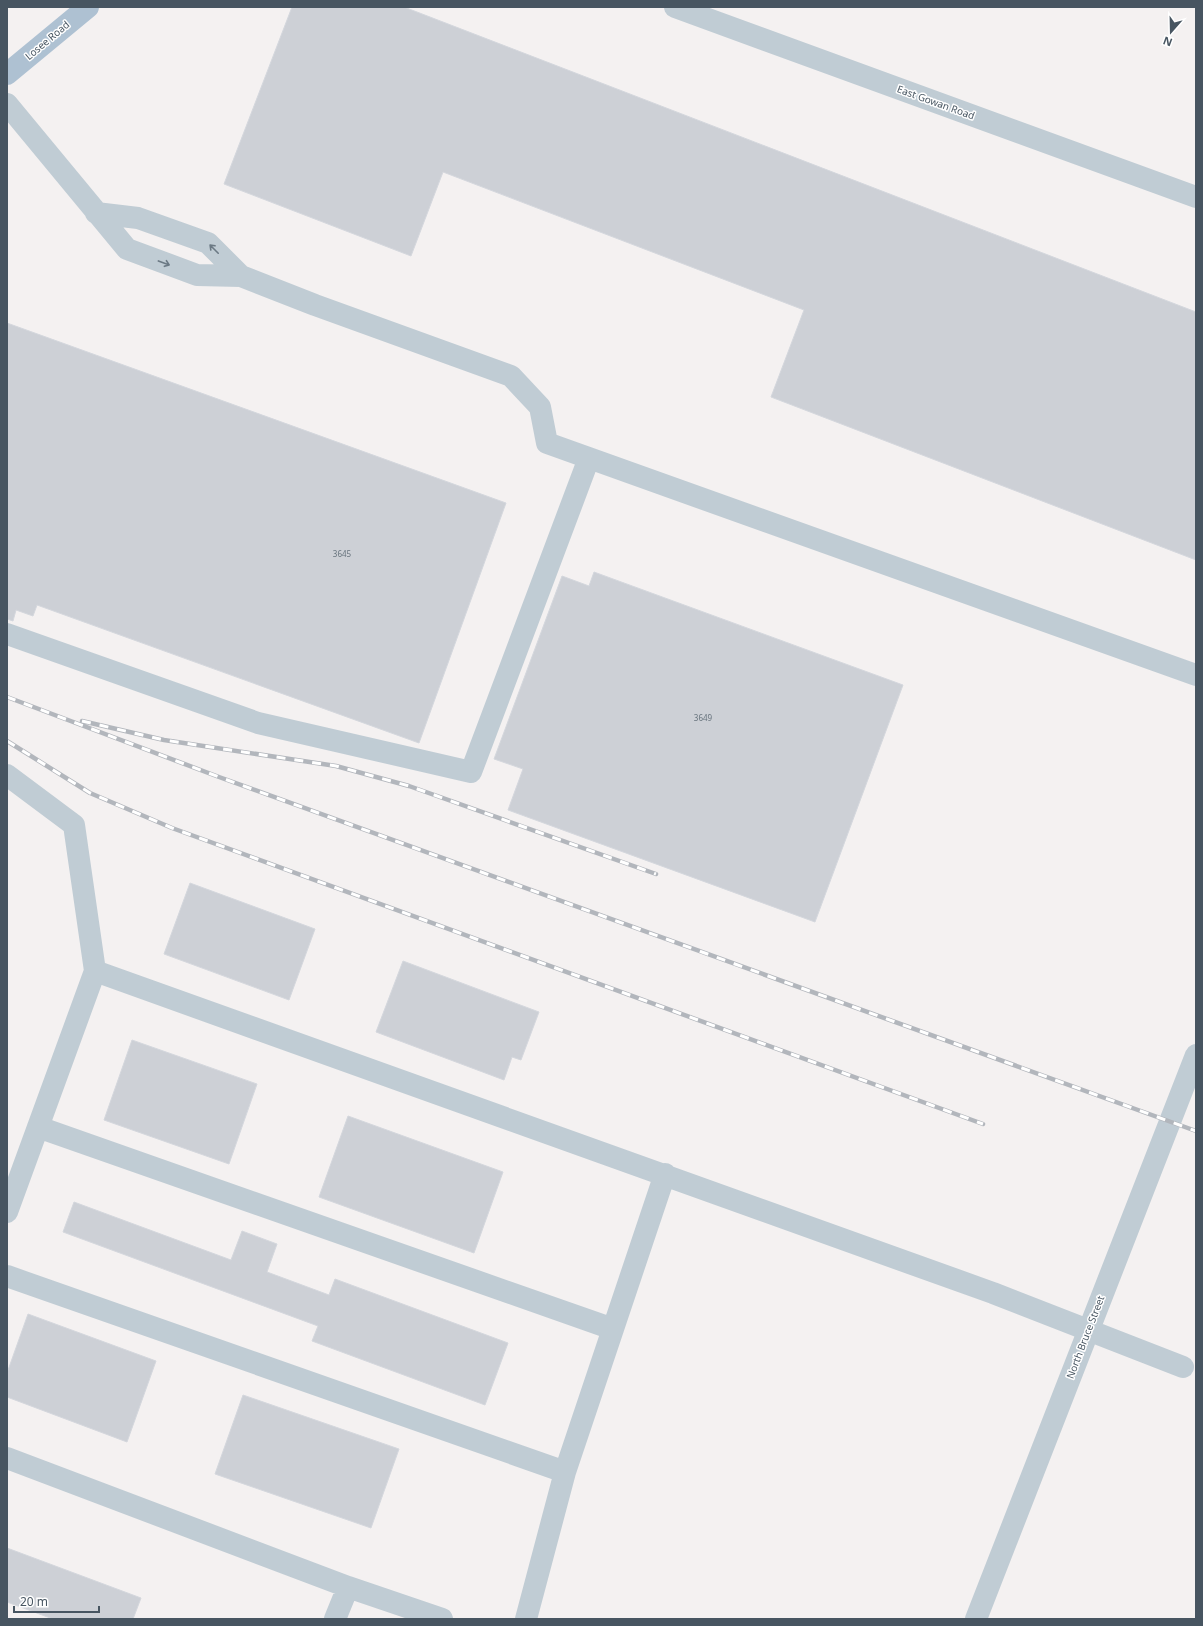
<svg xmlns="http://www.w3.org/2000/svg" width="1203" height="1626" font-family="'Noto Sans',sans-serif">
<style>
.building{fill:#cdd0d6;stroke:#d4d7dd}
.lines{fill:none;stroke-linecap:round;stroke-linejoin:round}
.minor{stroke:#c0ccd4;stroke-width:22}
.major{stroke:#aec1d2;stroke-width:22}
.rail-casing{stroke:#b2b6bc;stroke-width:4.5}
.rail{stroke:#fff;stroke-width:3;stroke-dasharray:9;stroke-linecap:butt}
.oneway{stroke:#6b7984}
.labels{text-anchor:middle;stroke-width:3;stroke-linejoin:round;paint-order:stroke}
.number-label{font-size:8px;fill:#68747e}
.street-label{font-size:10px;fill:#475561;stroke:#fff}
</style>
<rect width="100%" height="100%" fill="#f4f1f1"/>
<path class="building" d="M292 7H404L1196 312V560L771 397 804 310 443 172 411 256 224 184Z
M7 323 506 503 419 743 37 605 33 616 16 610 13 621 7 619Z
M594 572 903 685 815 922 508 810 523 769 494 759 562 576 589 586Z
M190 883 315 929 289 1000 164 954Z
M403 961 539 1012 521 1060 512 1057 504 1080 376 1032Z
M132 1040 257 1084 229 1164 104 1120Z
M348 1116 503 1172 474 1253 319 1197Z
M74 1202 231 1260 242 1231 277 1244 267 1272 329 1295 335 1279 508 1343 485 1405 312 1341 318 1326 63 1232Z
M28 1314 156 1361 127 1442 7 1397V1373Z
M243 1395 399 1449 371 1528 215 1474Z
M7 1548 141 1598 133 1619H53L7 1602Z"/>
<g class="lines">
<path class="minor" d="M675 7 1196 197
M7 104 127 249 197 275 241 276 315 305 511 376 540 407 547 443 1196 675
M96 213 138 218 208 243 241 276
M7 634 258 723 471 772 589 458
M7 775 74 825 95 971 7 1212
M95 971 993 1293 1183 1367
M38 1127 613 1329
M7 1276 565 1472
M7 1458 348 1587 442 1619
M335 1619 348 1587
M526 1619 565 1472 665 1174
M976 1619 1196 1055"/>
<path class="major" d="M7 74 88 7"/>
<g class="rail-casing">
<path id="rail" d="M7 697 219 777 1196 1131
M82 721 164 740 336 766 409 786 656 874
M7 741 90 793 172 828 983 1124"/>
</g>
<use href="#rail" class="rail"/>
</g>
<defs><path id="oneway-shaft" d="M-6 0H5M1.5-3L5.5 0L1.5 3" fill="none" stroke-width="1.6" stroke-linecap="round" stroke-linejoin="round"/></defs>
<g class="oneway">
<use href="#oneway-shaft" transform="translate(214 249) rotate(-135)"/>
<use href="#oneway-shaft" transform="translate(164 263) rotate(20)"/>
</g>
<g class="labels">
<g class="number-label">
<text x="342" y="557">3645</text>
<text x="703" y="721">3649</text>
</g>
<g class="street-label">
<text transform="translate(47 40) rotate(-40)" y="4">Losee Road</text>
<text transform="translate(936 102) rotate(20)" y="4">East Gowan Road</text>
<text transform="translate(1085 1337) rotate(-69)" y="4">North Bruce Street</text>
</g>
</g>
<rect width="1203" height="1626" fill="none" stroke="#475561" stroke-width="16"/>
<g transform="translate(1171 32) rotate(200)" stroke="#ffffff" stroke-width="3" paint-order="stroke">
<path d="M0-3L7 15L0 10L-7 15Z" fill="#475561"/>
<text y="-6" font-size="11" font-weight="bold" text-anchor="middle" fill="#475561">N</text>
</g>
<path d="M14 1606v6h85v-6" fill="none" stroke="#475561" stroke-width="2"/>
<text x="20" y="1606" font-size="12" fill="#475561" stroke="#ffffff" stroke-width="3" paint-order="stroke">20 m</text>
</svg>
